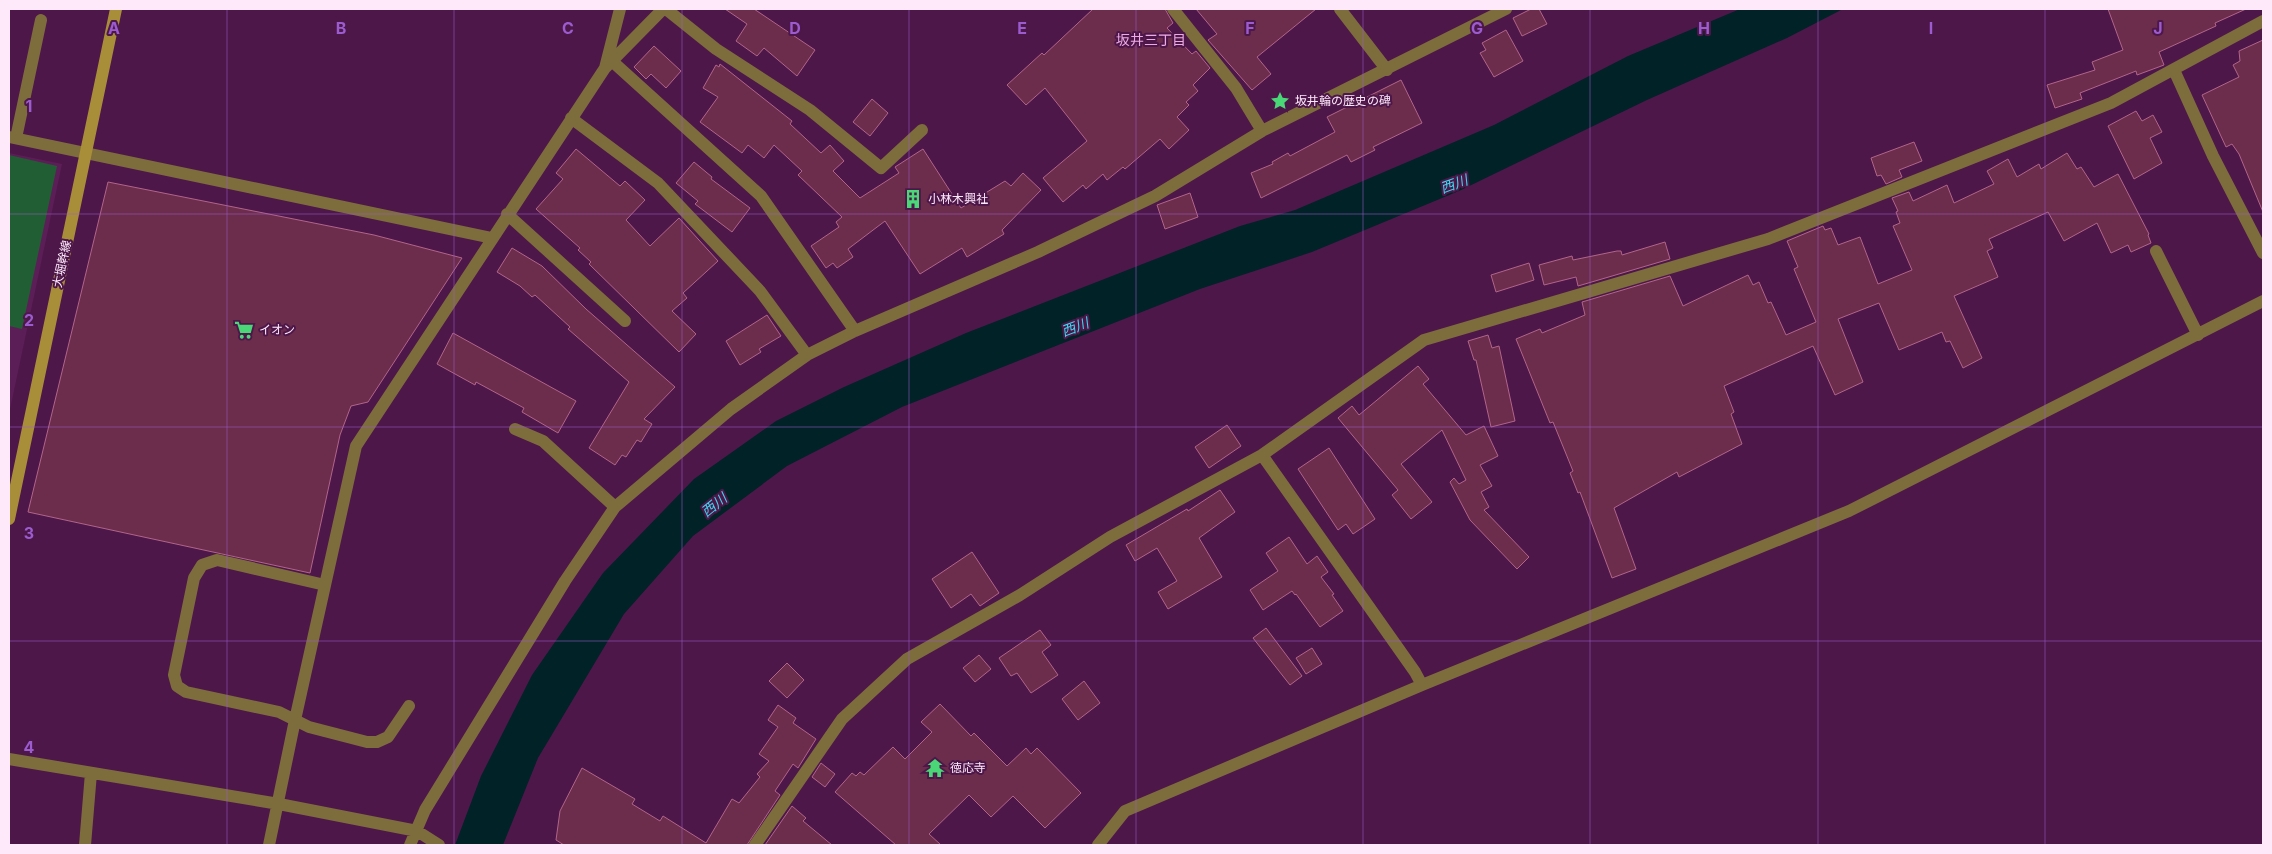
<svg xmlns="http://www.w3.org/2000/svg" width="2272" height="854" font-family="Inter,'Noto Sans JP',sans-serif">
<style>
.built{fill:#5c1e57}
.green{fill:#225e34}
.water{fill:#012328}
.building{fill:#6c2d4d;stroke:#b16589}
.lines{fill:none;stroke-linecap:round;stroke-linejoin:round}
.street{stroke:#7e6d3c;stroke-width:12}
.secondary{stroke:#a98e3a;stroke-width:12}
.grid{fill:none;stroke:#9c5bce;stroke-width:1;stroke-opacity:0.55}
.labels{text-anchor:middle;stroke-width:4;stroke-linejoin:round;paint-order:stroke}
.poi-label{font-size:12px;fill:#fee9fb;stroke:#4e174a;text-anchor:start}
.street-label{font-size:12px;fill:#fee9fb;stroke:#4e174a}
.neighbourhood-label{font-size:14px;fill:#ecabe4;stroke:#4e174a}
.water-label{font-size:14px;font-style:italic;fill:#3bd7ef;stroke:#4e174a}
.grid-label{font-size:16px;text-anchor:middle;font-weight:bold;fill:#9c5bce;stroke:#4e174a;stroke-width:4;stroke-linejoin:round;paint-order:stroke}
</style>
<rect width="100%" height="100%" fill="#4e174a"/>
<path class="built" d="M9 153 62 164 9 414Z"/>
<path class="green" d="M9 155 57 166 22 329 9 326Z"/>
<path class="water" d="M1740 9H1843L1787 38 1647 100 1459 191 1312 252 1200 289 902 407 787 466 693 536 624 614 538 758 503 845H455L481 776 532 675 603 573 694 479 776 421 844 387 966 333 1240 226 1295 210 1494 125 1628 56Z"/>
<path class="building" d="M725 9H754L815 50 797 76 764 48 757 56 736 41 747 24Z
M1093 9H1165L1173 23 1167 28 1192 54 1196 51 1210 68 1193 85 1198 91 1186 102 1189 105 1177 117 1189 130 1169 149 1160 139 1125 169 1123 167 1107 180 1103 174 1086 189 1083 185 1063 202 1043 178 1087 141 1045 88 1026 105 1007 85 1042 53 1044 55Z
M1196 9H1316L1257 57 1271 74 1252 90 1208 40 1217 34Z
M1531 9H1539L1547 24 1522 36 1513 18Z
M2108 9H2246L2215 23 2216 26 2159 52 2164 65 2137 75 2136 71 2080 93 2082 99 2055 108 2047 85 2095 70 2092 62 2123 50Z
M1506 30 1523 61 1494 77 1480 53 1486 50 1482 43Z
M2263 40V212L2239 154 2232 144 2226 147 2202 95 2239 77 2233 65 2240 61 2239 51Z
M654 46 681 71 666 88 651 74 646 79 634 67Z
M720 64 792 121 790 124 821 153 830 145 844 161 833 171 860 198 899 173 895 167 923 149 961 208 1005 181 1011 186 1023 173 1041 190 1002 230 1004 234 967 257 962 248 920 274 885 221 848 249 853 257 837 268 833 263 826 268 811 246 839 227 836 222 842 217 798 175 802 171 774 145 764 158 748 145 742 153 700 122 718 97 703 88 716 65 719 67Z
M1401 80 1422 123 1373 147 1375 150 1351 162 1347 155 1261 198 1251 173 1273 164 1272 162 1288 153 1290 156 1335 132 1327 117Z
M872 99 888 113 870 136 853 122Z
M2136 111 2142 121 2153 115 2162 132 2150 138 2162 163 2134 179 2108 126Z
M1914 142 1922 161 1899 170 1902 177 1886 184 1881 175 1877 176 1871 158Z
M576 149 620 186 625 181 645 200 626 220 650 246 679 218 718 261 683 293 687 298 672 311 696 334 679 352 589 264 591 262 578 250 580 248 536 209 563 179 556 173Z
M2067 153 2077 169 2081 167 2094 187 2118 174 2149 234 2148 235 2151 243 2131 252 2128 245 2111 253 2097 223 2064 241 2048 212 1989 239 1993 248 1987 251 1998 277 1954 296 1982 358 1963 368 1950 341 1946 342 1942 332 1899 350 1879 303 1838 319 1863 382 1835 395 1813 346 1724 386 1734 412 1731 414 1742 444 1679 477 1677 472 1614 508 1636 569 1612 578 1580 492 1578 493 1570 473 1573 471 1553 422 1550 423 1516 339 1540 329 1542 333 1585 315 1582 302 1670 276 1683 306 1748 275 1753 285 1759 282 1768 303 1771 302 1786 335 1816 322 1794 269 1798 267 1787 241 1823 226 1825 230 1831 228 1838 245 1860 237 1878 284 1912 270 1893 226 1900 223 1896 212 1898 211 1892 198 1909 192 1913 201 1947 185 1954 203 1994 184 1987 171 2008 159 2017 177 2039 164 2041 169Z
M694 162 712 177 711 179 750 208 732 232 695 204 698 201 676 183Z
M108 182 374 235 462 258 368 402 351 406 340 435 310 573 28 512Z
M1190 193 1198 217 1165 229 1157 205Z
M1665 242 1670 259 1578 286 1576 277 1544 285 1539 265 1572 256 1573 260 1617 251H1621L1622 255Z
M512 248 542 266 586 309 675 387 644 419 652 424 641 442 637 440 626 457 622 455 615 465 589 448 629 382 568 329 570 327 535 295 532 297 520 286 497 272Z
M1529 263 1534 280 1496 292 1491 275Z
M767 315 781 336 759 349 761 352 740 365 726 341Z
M453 333 576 401 558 433 522 412 524 408 476 382 475 385 437 364Z
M1488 335 1492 348 1499 346 1515 421 1491 427 1476 360H1474L1468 341Z
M1418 366 1429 379 1423 384 1466 435 1484 426 1498 456 1480 465 1492 486 1481 492 1489 507 1484 510 1529 557 1517 569 1470 520 1450 482 1454 478 1459 484 1466 480 1442 430 1401 464 1432 502 1411 519 1392 495 1398 490 1338 418 1352 406 1359 415Z
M1227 425 1241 446 1209 468 1195 447Z
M1329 448 1375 519 1353 534 1346 524 1338 530 1298 469Z
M1220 490 1235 512 1199 538 1222 577 1168 609 1158 592 1177 581 1157 548 1135 561 1126 545 1187 509 1188 511Z
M1289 537 1307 564 1317 556 1328 572 1321 577 1334 594 1332 595 1343 611 1320 627 1296 594 1295 595 1292 591 1263 610 1250 590 1278 571 1266 553Z
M972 552 999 593 980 606 971 594 951 608 932 579Z
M1266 628 1302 676 1290 685 1253 638Z
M1040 630 1051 645 1042 652 1058 675 1031 693 1017 673 1011 676 999 658Z
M1312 648 1322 664 1306 674 1296 658Z
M979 655 991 669 975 682 963 668Z
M787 663 804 680 787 698 769 681Z
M1084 681 1100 703 1078 720 1062 699Z
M940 704 971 736 974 733 1007 766 1026 748 1031 754 1037 748 1081 793 1045 828 1013 796 991 817 969 795 929 834 941 845H896L835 792 852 773 856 776 860 772 864 775 893 747 905 759 932 732 921 722Z
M778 705 796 718 793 723 816 739 798 768 793 764 775 791 780 795 747 845H564L556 840 560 811 582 768 635 799 632 804 660 821 663 816 706 843 732 799 739 803 760 777 757 774 769 761 759 754 778 727 768 720Z
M821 763 835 774 825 787 812 777Z
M792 806 806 818 803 821 832 845H765Z"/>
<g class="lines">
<path class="street" d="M666 9 716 49 810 110 881 168 922 130
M1173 9 1236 88 1262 131
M1340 9 1387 70
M613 62 761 196 855 331
M605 68 620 9
M2174 70 2213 156 2263 253
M571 118 658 183 760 291 807 355
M9 137 492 238
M16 138 41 20
M507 214 625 321
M2156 251 2198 335
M515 429 543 441 615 507
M1262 455 1415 672 1422 685
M325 585 217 560 202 565 194 578 174 675 177 686 186 692 279 712 309 727 367 742H377L388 737 409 706
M9 759 279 804 417 831 439 845
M85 845 91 773
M269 845 295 720 356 446 605 68 663 9
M410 845 425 810 565 581 615 507 731 409 807 355 855 331 1038 252 1155 196 1262 131 1506 9
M755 845 842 719 907 659 1020 595 1110 537 1262 455 1424 340 1768 239 2111 103 2263 21
M1098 845 1125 811 1422 685 1849 511 2263 301"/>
<path class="secondary" d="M9 519 116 9"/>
</g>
<path class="grid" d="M227 9V845M454 9V845M682 9V845M909 9V845M1136 9V845M1363 9V845M1590 9V845M1818 9V845M2045 9V845M9 214H2263M9 427H2263M9 641H2263"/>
<defs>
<g id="sight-bare" transform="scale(1.5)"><path d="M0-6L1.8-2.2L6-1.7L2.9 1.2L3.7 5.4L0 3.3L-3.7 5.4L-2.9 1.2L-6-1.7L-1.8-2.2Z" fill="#49d778" stroke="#4e174a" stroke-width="2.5" paint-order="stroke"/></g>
<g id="building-bare" transform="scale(1.5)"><path d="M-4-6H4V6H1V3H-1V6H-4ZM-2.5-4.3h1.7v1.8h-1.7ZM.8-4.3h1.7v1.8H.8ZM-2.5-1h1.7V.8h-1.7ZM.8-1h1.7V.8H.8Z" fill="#49d778" stroke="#4e174a" stroke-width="2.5" paint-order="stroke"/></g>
<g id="supermarket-bare" transform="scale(1.5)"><path d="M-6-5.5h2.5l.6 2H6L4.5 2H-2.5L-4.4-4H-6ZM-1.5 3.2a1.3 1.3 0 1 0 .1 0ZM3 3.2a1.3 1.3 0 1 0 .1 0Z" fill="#49d778" stroke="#4e174a" stroke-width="2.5" paint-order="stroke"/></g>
<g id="temple-bare" transform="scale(1.5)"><path d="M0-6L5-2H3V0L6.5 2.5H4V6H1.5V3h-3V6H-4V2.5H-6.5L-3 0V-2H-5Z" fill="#49d778" stroke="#4e174a" stroke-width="2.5" paint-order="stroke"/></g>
</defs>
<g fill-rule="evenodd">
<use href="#sight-bare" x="1280" y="101"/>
<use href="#building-bare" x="913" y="199"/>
<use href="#supermarket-bare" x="244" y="330"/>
<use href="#temple-bare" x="935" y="768"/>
</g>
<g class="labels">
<g class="poi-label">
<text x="1295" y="105">坂井輪の歴史の碑</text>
<text x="928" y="203">小林木興社</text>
<text x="259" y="334">イオン</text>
<text x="950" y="772">徳応寺</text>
</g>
<g class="street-label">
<text transform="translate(62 264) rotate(-78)" y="4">大堀幹線</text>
</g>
<g class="neighbourhood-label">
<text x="1151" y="45">坂井三丁目</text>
</g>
<g class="water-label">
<text transform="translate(1454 184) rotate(-20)" y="5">西川</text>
<text transform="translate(1075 327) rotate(-21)" y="5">西川</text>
<text transform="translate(714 505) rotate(-39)" y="5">西川</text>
</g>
</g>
<g class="grid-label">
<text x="114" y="34">A</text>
<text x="341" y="34">B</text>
<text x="568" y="34">C</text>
<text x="795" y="34">D</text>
<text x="1022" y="34">E</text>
<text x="1250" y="34">F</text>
<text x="1477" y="34">G</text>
<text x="1704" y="34">H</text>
<text x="1931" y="34">I</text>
<text x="2158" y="34">J</text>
<text x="29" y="112">1</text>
<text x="29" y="326">2</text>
<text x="29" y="539">3</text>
<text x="29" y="753">4</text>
</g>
<rect width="2272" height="854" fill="none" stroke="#fee9fb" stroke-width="20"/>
</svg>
